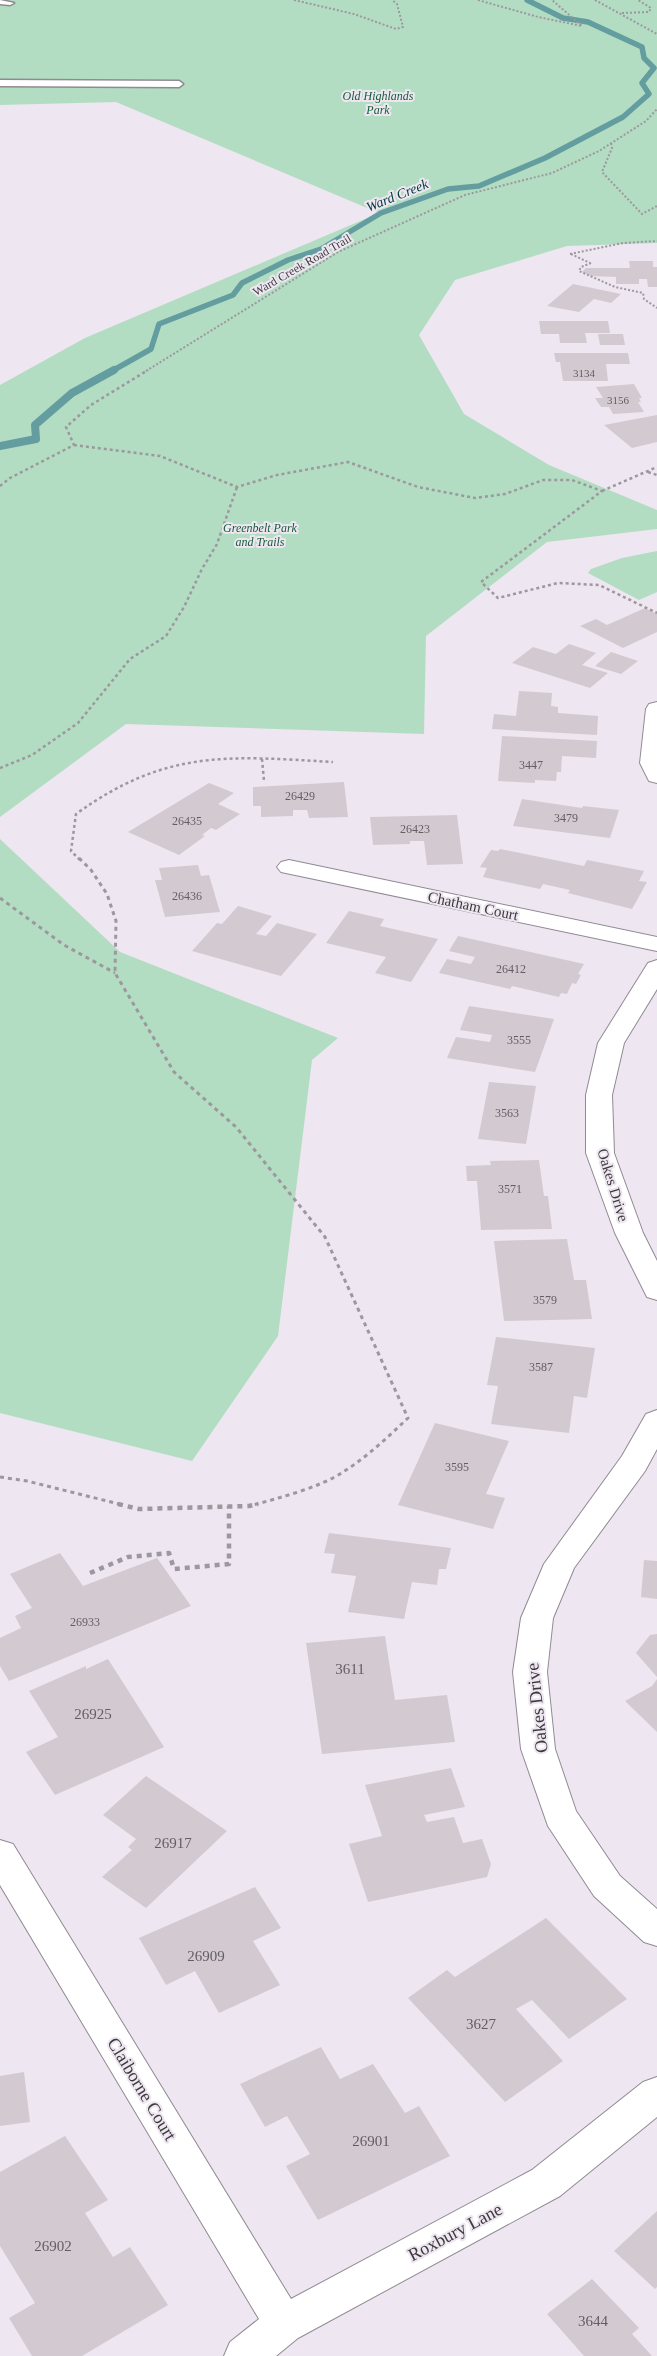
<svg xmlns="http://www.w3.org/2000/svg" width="657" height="2356" font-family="'Times New Roman',serif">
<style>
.green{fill:#b2ddc2}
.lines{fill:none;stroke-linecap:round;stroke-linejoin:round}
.stream-far1{stroke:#649da0;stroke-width:5.5}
.stream{stroke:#649da0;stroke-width:8}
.building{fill:#d3cad1}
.lane-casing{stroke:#918a93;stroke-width:3}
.street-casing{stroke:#918a93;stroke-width:2}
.path-far3{stroke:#9d979e;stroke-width:2;stroke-dasharray:2 2;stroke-linecap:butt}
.path-far2{stroke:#9d979e;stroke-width:2.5;stroke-dasharray:3 3;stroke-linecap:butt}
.path-far1{stroke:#9d979e;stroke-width:3;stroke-dasharray:4 4;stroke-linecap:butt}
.path{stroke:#9d979e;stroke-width:4.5;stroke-dasharray:5 5;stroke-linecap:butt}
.lane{fill:#fff;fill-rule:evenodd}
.street{fill:#fff;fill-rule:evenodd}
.labels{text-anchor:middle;stroke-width:4;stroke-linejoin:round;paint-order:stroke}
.far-number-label{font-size:11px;fill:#625e62}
.far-park-label{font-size:12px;font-style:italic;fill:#135b39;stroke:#eee6f0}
.far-street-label{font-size:12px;fill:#3d3a3d;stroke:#eee6f0}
.number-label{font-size:12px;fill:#625e62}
.far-water-label{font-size:14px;font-style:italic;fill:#00393c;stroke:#eee6f0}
.street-label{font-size:15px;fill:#3d3a3d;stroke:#eee6f0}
.near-number-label{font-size:15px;fill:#625e62}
.near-street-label{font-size:18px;fill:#3d3a3d;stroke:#eee6f0}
</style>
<rect width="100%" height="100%" fill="#eee6f0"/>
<path class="green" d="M0 0H657V243L567 246 455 280 419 335 464 414 549 465 657 510V529L547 542 426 636 424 734 126 724 0 817V385L85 338 379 213 116 102 0 105Z
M657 551V592L639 600 588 573 591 569 622 558Z
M0 839 120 952 338 1038 312 1060 278 1336 192 1461 0 1413Z"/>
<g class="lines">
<path class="stream-far1" d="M112 371 151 349 159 324 233 295 242 283 288 260 321 249 381 213 448 189 479 186 545 158 623 117 649 94 642 83 654 68 644 58 642 47 588 22 563 18 527 0"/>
<path class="stream" d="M0 446 36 439 35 425 72 393 114 370"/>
</g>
<path class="building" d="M629 261H653V267H657V287H648L647 279H639V284H616V277L591 276 582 272 586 268H630Z
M573 284 621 294 611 303 594 299 579 312 547 306Z
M539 321H608L610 333H585L587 343H560L559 334H541Z
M598 334H623L625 345H600Z
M554 353H628L630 364H606L608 381H563L560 362H556Z
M634 384 642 398H639L641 402H638L644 412 613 414 609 407H601L595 398H603L596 387Z
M657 415V442L632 448 604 425Z
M645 608 657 614V632L623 648 580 626 596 619 607 625Z
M569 644 596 653 582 665 608 673 590 688 512 663 533 647 556 654Z
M611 652 638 661 621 674 595 666Z
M519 691 552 693 551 706 558 707V713L598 716 597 735 492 729 494 714 516 716Z
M502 736 597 741 596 758 562 756 561 772H557L556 781 535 780V783L498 781Z
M344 782 348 817 309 818 307 810H293V816L261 817V806H253V787Z
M209 783 234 793 218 804 240 814 216 830 211 828 202 835 205 836 179 855 128 832Z
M522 799 582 808 583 806 619 810 610 838 513 826Z
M457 815 463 864 427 865 424 841H410V844L373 845 370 817Z
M500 849 584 866 587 860 644 871 639 881 647 882 632 909 568 893 570 890 543 884 540 889 483 877 487 868 480 867 491 850 498 851Z
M198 865 201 876 209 875 220 912 165 917 155 880H162L159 868Z
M238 906 272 916 256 934 266 936 277 923 317 934 281 976 192 951 217 923 222 924Z
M349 911 384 919 380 926 438 939 411 982 375 973 386 957 326 943Z
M458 936 584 964 578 974 581 975 576 984 572 983 567 994 561 993 559 997 512 986 510 989 439 973 447 959 471 964 475 957 449 951Z
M469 1006 554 1019 535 1072 447 1058 456 1037 490 1042 492 1035 460 1030Z
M489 1082 536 1086 526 1144 478 1139Z
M539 1160 544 1196H548L552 1229 481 1230 477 1181H467L466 1166 491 1165 490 1161Z
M567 1239 574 1280H586L592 1319 504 1321 494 1241Z
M496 1337 595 1348 587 1398 574 1396 569 1433 491 1424 498 1386 487 1385Z
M435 1423 509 1441 486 1494 505 1498 493 1529 398 1505Z
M329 1533 451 1548 446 1569H439L437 1585 412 1582 404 1619 348 1612 356 1576 331 1573 335 1554 324 1553Z
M60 1553 83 1586 157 1558 191 1606 9 1681 0 1666V1638L21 1628 15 1616 32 1608 10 1574Z
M644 1560 657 1561V1599L641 1597Z
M657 1634V1677L636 1653 650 1635Z
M385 1636 395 1700 447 1695 455 1742 322 1754 306 1643Z
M108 1659 164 1747 55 1795 26 1752 58 1737 29 1691 86 1666V1669Z
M657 1679V1732L625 1701 652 1686Z
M451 1768 465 1807 424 1815 427 1822 454 1817 463 1843 482 1839 491 1864 487 1877 368 1902 349 1844 382 1836 365 1785Z
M146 1776 227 1831 146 1908 102 1877 132 1850 128 1847 136 1839 103 1815Z
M255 1887 281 1928 253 1941 280 1985 219 2013 195 1971 166 1985 139 1938Z
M546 1918 627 1999 569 2039 532 2000 516 2009 563 2061 505 2102 408 1998 447 1970 455 1977Z
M321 2047 340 2079 373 2064 405 2113 419 2106 450 2156 318 2220 286 2166 310 2154 287 2116 265 2127 240 2084Z
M24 2072 30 2122 0 2126V2076Z
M65 2136 108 2200 85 2213 113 2257 130 2247 168 2305 82 2356H32L9 2318 35 2303 0 2246V2172Z
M657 2211V2287L655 2289 614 2251Z
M592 2279 639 2328 632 2334 652 2356H584L547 2314Z"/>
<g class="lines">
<g class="lane-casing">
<path id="lane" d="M0 0 14 3 10 5 0 4Z
M0 80 179 81 183 84 179 87 0 86Z"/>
</g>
<g class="street-casing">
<path id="street" d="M657 702V783L649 781 640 763 646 709 649 704Z
M289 860 657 937V951L281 872 277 867 281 862Z
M657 960V989L624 1043 612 1095 614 1153 643 1233 657 1261V1300L647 1297 615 1233 586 1153V1095L598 1043 648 963Z
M657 1410V1449L645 1471 574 1568 553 1618 547 1672 555 1749 576 1811 620 1876 657 1909V1946L644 1942 594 1896 548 1826 521 1749 513 1672 521 1618 544 1564 622 1456 646 1414Z
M0 1840 13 1844 291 2299 532 2170 643 2082 657 2077V2117L560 2196 298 2338 276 2356H224L230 2342 259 2319 0 1885Z"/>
</g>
<path class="path-far3" d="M294 0 354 14 396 29 403 27 397 4 392 0
M478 0 538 17 582 26 552 0
M595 0 657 34
M622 13 649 12 651 8 638 0
M611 143 612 148 602 172 642 214 657 206
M570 254 623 243 657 241
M571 254 590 263
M591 263 581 267 579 271 615 287 643 293 644 299 657 308
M146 371 338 252 465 195 552 173 599 151 646 121 657 109"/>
<path class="path-far2" d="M74 445 160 456 237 487 277 475 348 462 418 487 475 498 505 494 543 480H572L602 491 481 582 498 598 558 583 599 585 657 613
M648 472 657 475
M0 486 10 478 74 445 66 427 91 405 148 370
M602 491 657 467
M262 759 264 781
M0 768 32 755 78 723 130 659 166 636 184 607 202 569 217 544 237 487
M80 860 71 851 76 814C166 749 228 756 333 762"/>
<path class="path-far1" d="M79 858 91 870 107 894 116 921 115 973 174 1072 236 1127 325 1237 408 1418C388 1437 367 1457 343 1472 321 1487 279 1498 253 1505
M0 898 64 945 115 973
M0 1477 27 1481 123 1505"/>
<path class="path" d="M118 1504 139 1509 249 1506 258 1504
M90 1573 128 1557 169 1553 174 1569 229 1564V1506"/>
<use href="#lane" class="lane"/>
<use href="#street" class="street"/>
</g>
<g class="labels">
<g class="far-number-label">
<text x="584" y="377">3134</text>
<text x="618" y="404">3156</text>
</g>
<g class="far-park-label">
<text x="378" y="100">Old Highlands<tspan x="378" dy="14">Park</tspan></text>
<text x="260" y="532">Greenbelt Park<tspan x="260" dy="14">and Trails</tspan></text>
</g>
<g class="far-street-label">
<text transform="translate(302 265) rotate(-30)" y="4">Ward Creek Road Trail</text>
</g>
<g class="number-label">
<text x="531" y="769">3447</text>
<text x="300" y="800">26429</text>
<text x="566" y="822">3479</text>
<text x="187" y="825">26435</text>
<text x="415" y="833">26423</text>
<text x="187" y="900">26436</text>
<text x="511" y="973">26412</text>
<text x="519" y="1044">3555</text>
<text x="507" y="1117">3563</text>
<text x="510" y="1193">3571</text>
<text x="545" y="1304">3579</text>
<text x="541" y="1371">3587</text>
<text x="457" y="1471">3595</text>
<text x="85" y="1626">26933</text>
</g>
<g class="far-water-label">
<text transform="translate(397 195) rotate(-22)" y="5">Ward Creek</text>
</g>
<g class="street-label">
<text transform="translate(473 906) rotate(12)" y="5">Chatham Court</text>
<text transform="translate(613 1185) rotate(73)" y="5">Oakes Drive</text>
</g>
<g class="near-number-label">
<text x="350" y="1674">3611</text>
<text x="93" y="1719">26925</text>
<text x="173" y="1848">26917</text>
<text x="206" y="1961">26909</text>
<text x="481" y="2029">3627</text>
<text x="371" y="2146">26901</text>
<text x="53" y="2251">26902</text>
<text x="593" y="2326">3644</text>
</g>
<g class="near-street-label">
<text transform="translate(537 1708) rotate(-96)" y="6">Oakes Drive</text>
<text transform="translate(142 2089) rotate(59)" y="6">Claiborne Court</text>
<text transform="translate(455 2232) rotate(-28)" y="6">Roxbury Lane</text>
</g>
</g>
</svg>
